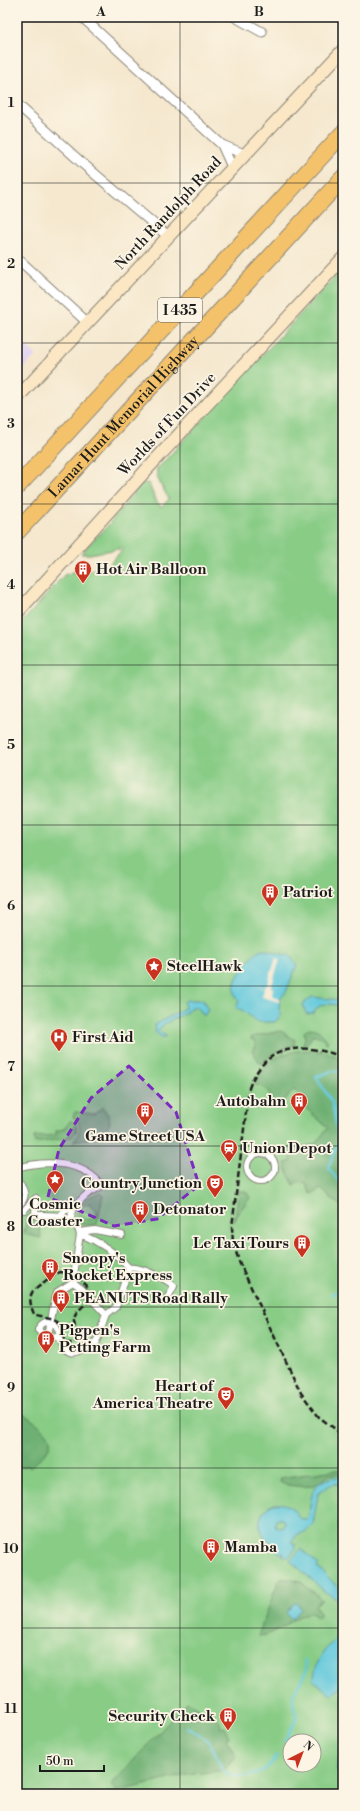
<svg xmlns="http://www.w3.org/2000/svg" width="360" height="1811" font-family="'Libre Bodoni',serif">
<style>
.built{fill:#e2d4f3}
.green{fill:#88cc86;stroke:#527451;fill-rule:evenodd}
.forest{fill:#6eb073;stroke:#456648}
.water{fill:#60c8dc;stroke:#3e727c;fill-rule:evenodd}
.pier{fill:#f5e8cf}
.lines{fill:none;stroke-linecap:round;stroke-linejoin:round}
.stream{stroke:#60c8dc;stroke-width:2.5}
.pedestrian-casing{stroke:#888276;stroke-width:8}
.minor-casing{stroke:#888276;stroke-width:11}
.secondary-casing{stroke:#888276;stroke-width:14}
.motorway-casing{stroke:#888276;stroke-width:18}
.pedestrian{stroke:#fff;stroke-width:6}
.minor{stroke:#fff;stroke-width:9}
.secondary{stroke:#fbe7c3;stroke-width:12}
.motorway{stroke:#f4c26a;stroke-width:16}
.rail{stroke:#1c1c1c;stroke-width:2.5;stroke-dasharray:6 3;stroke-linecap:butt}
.marked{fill:#7b2cbf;fill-opacity:0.2;stroke:#7b2cbf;stroke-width:3;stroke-dasharray:8 5;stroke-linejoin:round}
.grid{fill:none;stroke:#1c1c1c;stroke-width:1;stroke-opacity:0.55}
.labels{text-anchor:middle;stroke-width:3.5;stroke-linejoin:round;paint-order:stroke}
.shield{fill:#fcf5e5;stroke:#5f5d58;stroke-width:1}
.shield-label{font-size:14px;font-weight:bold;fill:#1c1c1c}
.street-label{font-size:15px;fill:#1c1c1c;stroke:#fcf5e5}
.poi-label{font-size:15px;font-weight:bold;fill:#1c1c1c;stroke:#fcf5e5;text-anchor:start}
.neatline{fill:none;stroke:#1c1c1c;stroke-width:1.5}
.grid-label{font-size:13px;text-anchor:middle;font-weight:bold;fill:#1c1c1c}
</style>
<rect width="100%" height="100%" fill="#fcf5e5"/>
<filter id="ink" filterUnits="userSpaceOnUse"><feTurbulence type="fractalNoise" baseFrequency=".025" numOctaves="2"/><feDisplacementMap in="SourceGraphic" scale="8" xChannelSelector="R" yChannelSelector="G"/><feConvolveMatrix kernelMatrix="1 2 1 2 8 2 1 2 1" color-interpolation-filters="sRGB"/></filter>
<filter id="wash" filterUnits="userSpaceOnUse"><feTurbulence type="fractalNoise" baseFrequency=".012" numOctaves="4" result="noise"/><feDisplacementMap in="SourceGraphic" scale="16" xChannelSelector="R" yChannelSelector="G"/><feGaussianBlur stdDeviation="0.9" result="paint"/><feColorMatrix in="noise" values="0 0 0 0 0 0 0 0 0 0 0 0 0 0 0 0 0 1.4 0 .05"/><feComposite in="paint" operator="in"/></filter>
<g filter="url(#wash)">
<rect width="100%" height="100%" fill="#f5e8cf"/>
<path class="built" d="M17 338 36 355 17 375Z"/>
<path class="green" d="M343 268V1794H17V628L64 575 79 570 105 569 124 548 90 554H81L91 542 105 529 141 484 145 483 149 484 155 499 161 507 169 499C164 490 154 477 157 467H159ZM290 1741H314V1765H290Z"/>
<path class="forest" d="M309 1028C318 1028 324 1035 328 1042L326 1043C323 1039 319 1035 313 1035L307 1044H303L305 1038 304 1032Z
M281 1031 295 1040 294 1045 274 1053 261 1064 252 1051 255 1048V1041L251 1039V1037Z
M307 1050 327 1052 343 1059V1208L321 1189 311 1194 305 1182 301 1184 299 1182 294 1185 288 1174 285 1163 291 1162V1155H285L284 1151 295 1146 297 1148 315 1144 328 1128 298 1101 302 1097 294 1090 276 1109 272 1106C270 1091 269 1089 254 1084 267 1059 280 1052 307 1050Z
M103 1107C104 1111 108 1113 109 1117 113 1130 97 1137 87 1140V1139L73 1141C81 1133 83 1124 73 1117L75 1112 94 1114Z
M71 1120 77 1126 76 1132 72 1137 35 1143 34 1137 56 1135V1131L64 1129Z
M239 1191H246L250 1198 241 1209 234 1222Z
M101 1192 103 1195 97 1224C88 1226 81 1225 75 1218L79 1206 80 1208V1216L83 1215 85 1219 90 1220 96 1217 97 1210 91 1206 90 1203 82 1206 81 1204 89 1197Z
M27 1215 33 1218H43L40 1231 41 1238 24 1234Z
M17 1410C26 1417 57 1432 49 1447 45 1455 36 1462 30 1468L27 1465 23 1467 17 1466Z
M343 1469V1475C326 1471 326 1480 314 1485 308 1488 284 1486 280 1482V1478Z
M282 1578 300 1581 319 1597 322 1600 315 1605 321 1615 318 1618 312 1613C292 1614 279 1636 258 1636L278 1582Z
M187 1702 212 1715 220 1722 221 1728 224 1727 229 1737 226 1739 236 1757 223 1771C188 1772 152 1784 118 1791L116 1793 111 1785Z"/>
<path class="water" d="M262 949 290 956 297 965 286 992 280 999 279 1009 282 1014 275 1022H258L242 1010 236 1008 239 1001C228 987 239 973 248 962 252 957 256 951 262 949Z
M312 997 339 1000 343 997V1005C331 1006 321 999 314 1013L306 1014 303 1004Z
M187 1000H203L208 1010 204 1016 197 1007H193L187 1010V1012L164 1024 158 1031 166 1036 163 1038 155 1032V1025L185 1008 184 1002Z
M333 1477H343V1483L330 1485 318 1494 313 1525 305 1532 298 1534 291 1542 296 1544 294 1546 296 1548 288 1558 286 1556 285 1557 282 1555 284 1554 282 1552 280 1554 273 1547 274 1545C270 1541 265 1539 263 1534 249 1511 284 1487 300 1519H306L309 1516C311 1497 310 1483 333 1477ZM279 1519H282L285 1523 284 1527 278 1528 275 1525 276 1520Z
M301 1549 319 1565 317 1567C325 1574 348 1593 340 1603L334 1597 325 1592 290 1560Z
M297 1603 301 1609 292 1619 286 1613 293 1604Z
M343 1635V1686L331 1695 313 1680C317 1658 324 1647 343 1635Z
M343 1757V1778L336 1771 338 1759Z"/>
<path class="pier" d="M276 958 280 959 271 987 273 988 272 994 273 997 280 999 279 1002 262 997 264 989 256 986 264 988 265 985 267 986Z"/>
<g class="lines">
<path class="stream" d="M343 1072 332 1071 316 1077 332 1102 339 1141 328 1168 343 1186
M332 1294 338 1292 343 1295
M187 1727C197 1732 209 1740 214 1750 218 1759 218 1766 225 1772 229 1776 234 1776 239 1776 256 1777 268 1770 277 1756
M285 1741 297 1717C295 1711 292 1704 293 1698 295 1682 310 1680 305 1660"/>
</g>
</g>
<g filter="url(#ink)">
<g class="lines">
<g class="pedestrian-casing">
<path id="pedestrian" d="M247 1167a14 14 0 1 1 28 0a14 14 0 1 1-28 0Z
M17 1168C44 1160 84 1160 102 1186L86 1195 71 1209
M17 1182 21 1184C25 1193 27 1198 19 1205
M24 1210 36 1198 35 1215C53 1215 74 1213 80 1234L73 1282 57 1292C53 1306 51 1321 48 1335L41 1333 38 1330 40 1326C49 1316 61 1325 59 1338L48 1335
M60 1216 66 1209H72L71 1221
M79 1232 95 1230 122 1235
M80 1234C98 1241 116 1253 129 1268
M106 1315 116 1307 129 1268C140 1266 166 1279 174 1286L167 1299
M59 1338C68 1362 80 1351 96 1343L106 1315 82 1289 73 1282"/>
</g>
<g class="minor-casing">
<path id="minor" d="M82 17 222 145 244 154
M235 17 262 32
M17 104 82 163 168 236
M222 145 232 167
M17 258 88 323"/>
</g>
<g class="secondary-casing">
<path id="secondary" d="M17 398 343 50
M17 613 148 468 343 258"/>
</g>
<g class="motorway-casing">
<g id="motorway">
<path d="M17 487 343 133"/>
<path id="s1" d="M17 532 343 178"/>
</g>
</g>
<use href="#pedestrian" class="pedestrian"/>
<use href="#minor" class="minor"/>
<use href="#secondary" class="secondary"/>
<use href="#motorway" class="motorway"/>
<path class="rail" d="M343 1057C303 1043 266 1042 249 1088L232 1227 233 1243 240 1264 301 1393 319 1417 343 1435
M60 1272C76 1272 91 1284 90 1300 85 1305 73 1313 74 1321 75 1329 79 1332 77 1340L73 1343H67C62 1338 63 1335 62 1328 59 1316 43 1318 34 1314 31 1307 28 1298 33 1291L56 1274Z"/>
</g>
</g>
<path class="marked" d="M129 1066 176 1112 199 1185 157 1219 114 1226 48 1197 59 1149 91 1098Z"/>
<path class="grid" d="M180 17V1794M17 183H343M17 343H343M17 504H343M17 665H343M17 825H343M17 986H343M17 1146H343M17 1307H343M17 1468H343M17 1628H343"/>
<defs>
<g id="building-pin" transform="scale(0.9)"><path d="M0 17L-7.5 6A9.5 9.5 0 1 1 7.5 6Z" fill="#c8321e" stroke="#fcf5e5"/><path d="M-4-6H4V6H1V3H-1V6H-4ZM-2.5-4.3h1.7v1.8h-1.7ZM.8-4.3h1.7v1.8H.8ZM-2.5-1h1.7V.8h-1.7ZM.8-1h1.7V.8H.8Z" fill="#fff"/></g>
<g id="sight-pin" transform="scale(0.9)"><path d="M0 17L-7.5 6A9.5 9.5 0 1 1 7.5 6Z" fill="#c8321e" stroke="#fcf5e5"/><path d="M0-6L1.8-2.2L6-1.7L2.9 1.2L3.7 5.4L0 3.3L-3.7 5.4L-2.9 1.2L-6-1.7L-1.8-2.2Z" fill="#fff"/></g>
<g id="hospital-pin" transform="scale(0.9)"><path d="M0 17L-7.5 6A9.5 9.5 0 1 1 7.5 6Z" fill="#c8321e" stroke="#fcf5e5"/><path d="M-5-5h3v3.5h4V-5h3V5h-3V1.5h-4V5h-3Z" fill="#fff"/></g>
<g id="station-pin" transform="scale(0.9)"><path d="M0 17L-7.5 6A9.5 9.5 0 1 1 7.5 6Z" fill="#c8321e" stroke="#fcf5e5"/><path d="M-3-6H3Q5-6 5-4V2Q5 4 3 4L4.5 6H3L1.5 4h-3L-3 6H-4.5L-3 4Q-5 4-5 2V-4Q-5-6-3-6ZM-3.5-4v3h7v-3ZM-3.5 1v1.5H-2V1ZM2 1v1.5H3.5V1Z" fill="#fff"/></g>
<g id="theatre-pin" transform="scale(0.9)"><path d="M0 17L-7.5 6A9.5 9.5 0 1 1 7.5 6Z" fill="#c8321e" stroke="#fcf5e5"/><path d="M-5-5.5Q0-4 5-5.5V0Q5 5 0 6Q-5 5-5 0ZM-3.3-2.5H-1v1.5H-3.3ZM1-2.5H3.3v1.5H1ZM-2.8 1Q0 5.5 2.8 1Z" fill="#fff"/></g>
</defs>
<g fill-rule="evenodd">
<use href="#building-pin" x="83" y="569"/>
<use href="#building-pin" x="270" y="892"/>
<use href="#sight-pin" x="154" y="966"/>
<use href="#hospital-pin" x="59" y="1037"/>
<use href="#building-pin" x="299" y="1101"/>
<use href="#building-pin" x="145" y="1111"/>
<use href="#station-pin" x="229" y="1148"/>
<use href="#sight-pin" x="55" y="1179"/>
<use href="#theatre-pin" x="215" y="1183"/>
<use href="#building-pin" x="140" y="1209"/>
<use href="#building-pin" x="302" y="1243"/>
<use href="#building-pin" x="50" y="1267"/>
<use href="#building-pin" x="61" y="1298"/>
<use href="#building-pin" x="46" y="1339"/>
<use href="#theatre-pin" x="226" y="1395"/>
<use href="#building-pin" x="211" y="1547"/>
<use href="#building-pin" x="228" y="1716"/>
</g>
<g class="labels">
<rect class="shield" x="158" y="298" width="44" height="24" rx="3"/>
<g class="shield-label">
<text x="180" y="315">I 435</text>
</g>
<g class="street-label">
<text transform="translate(168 213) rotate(-47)" y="5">North Randolph Road</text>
<text dy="5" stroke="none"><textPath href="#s1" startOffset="157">Lamar Hunt Memorial Highway</textPath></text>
<text transform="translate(167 424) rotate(-47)" y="5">Worlds of Fun Drive</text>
</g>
<g class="poi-label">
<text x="96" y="574">Hot Air Balloon</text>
<text x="283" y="897">Patriot</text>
<text x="167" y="971">SteelHawk</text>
<text x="72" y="1042">First Aid</text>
<text x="286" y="1106" text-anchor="end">Autobahn</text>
<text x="145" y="1141" text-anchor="middle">Game Street USA</text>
<text x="242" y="1153">Union Depot</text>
<text x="202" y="1188" text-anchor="end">Country Junction</text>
<text x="55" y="1209" text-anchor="middle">Cosmic<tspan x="55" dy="17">Coaster</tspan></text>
<text x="153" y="1214">Detonator</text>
<text x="289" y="1248" text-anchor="end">Le Taxi Tours</text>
<text x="63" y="1263">Snoopy's<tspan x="63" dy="17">Rocket Express</tspan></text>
<text x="74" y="1303">PEANUTS Road Rally</text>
<text x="59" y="1335">Pigpen's<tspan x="59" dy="17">Petting Farm</tspan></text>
<text x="213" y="1391" text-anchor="end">Heart of<tspan x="213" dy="17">America Theatre</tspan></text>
<text x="224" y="1552">Mamba</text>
<text x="215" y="1721" text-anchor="end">Security Check</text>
</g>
</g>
<rect width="360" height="1811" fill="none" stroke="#fcf5e5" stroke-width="44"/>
<g transform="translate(302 1753) rotate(42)"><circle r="19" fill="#fcf5e5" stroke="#a29e95"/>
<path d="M0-3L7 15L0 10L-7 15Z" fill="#c8321e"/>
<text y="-6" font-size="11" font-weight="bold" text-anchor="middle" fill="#1c1c1c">N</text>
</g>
<path d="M40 1765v6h64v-6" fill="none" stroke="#1c1c1c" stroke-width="2"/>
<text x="46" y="1765" font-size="12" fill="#1c1c1c" stroke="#fcf5e5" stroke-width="3" paint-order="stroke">50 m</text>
<rect x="22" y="22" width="316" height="1767" class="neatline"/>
<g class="grid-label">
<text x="101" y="16">A</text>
<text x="259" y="16">B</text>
<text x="11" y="107">1</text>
<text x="11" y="268">2</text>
<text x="11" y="428">3</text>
<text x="11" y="589">4</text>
<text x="11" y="749">5</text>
<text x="11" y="910">6</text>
<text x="11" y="1071">7</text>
<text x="11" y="1231">8</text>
<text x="11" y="1392">9</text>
<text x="11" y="1553">10</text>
<text x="11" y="1713">11</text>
</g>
</svg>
